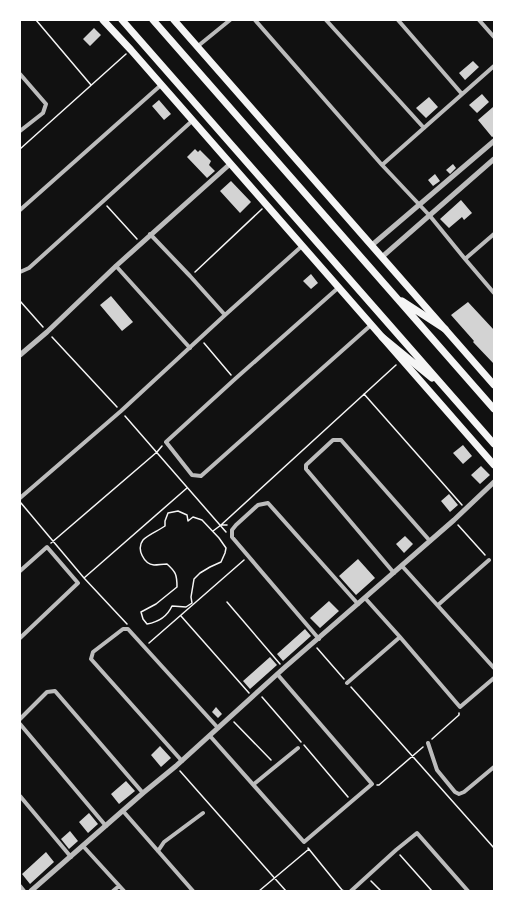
<svg xmlns="http://www.w3.org/2000/svg" width="514" height="911" font-family="'Work Sans',sans-serif">
<style>
.building{fill:#d3d3d3}
.lines{fill:none;stroke-linecap:round;stroke-linejoin:round}
.path{stroke:#f5f5f5;stroke-width:1.5}
.minor{stroke:#bcbcbc;stroke-width:4}
.tertiary{stroke:#bcbcbc;stroke-width:5}
.primary{stroke:#f5f5f5;stroke-width:7}
.trunk{stroke:#f5f5f5;stroke-width:7}
</style>
<rect width="100%" height="100%" fill="#111"/>
<path class="building" d="M94 28 101 35 90 46 83 39Z
M473 61 479 67 465 80 459 73Z
M482 94 489 102 477 113 469 105Z
M429 97 438 107 426 118 416 108Z
M159 100 171 114 164 120 152 106Z
M493 107 494 109V136L492 137 478 120Z
M195 149 198 152 200 150 211 161 209 165 215 171 207 178 187 157Z
M453 164 456 168 450 174 446 170Z
M435 174 440 181 433 186 428 180Z
M231 181 251 202 240 213 220 191Z
M461 200 472 213 464 220 462 217 449 228 440 219Z
M311 274 318 283 311 289 303 281Z
M111 296 133 322 122 331 100 305Z
M468 302 494 330V364L473 342 474 341 451 315Z
M463 445 472 456 463 464 453 453Z
M481 466 490 475 480 484 471 475Z
M449 494 458 505 450 512 441 501Z
M405 536 413 544 404 553 396 544Z
M358 559 375 578 356 595 339 576Z
M329 601 339 611 320 628 310 618Z
M305 629 311 636 283 661 277 654Z
M270 657 277 665 250 689 243 681Z
M216 707 222 714 218 718 212 712Z
M160 746 171 758 161 767 151 755Z
M126 781 135 791 119 804 111 794Z
M89 813 98 824 88 833 79 822Z
M70 831 78 841 69 849 61 839Z
M46 852 54 862 30 884 22 874Z"/>
<g class="lines">
<path class="path" d="M36 20 91 85
M20 149 126 54
M107 206 137 239
M195 272 262 209
M20 301 43 327
M52 337 117 407
M204 343 231 375
M364 394 462 505
M125 416 226 532
M21 503 84 578 187 488
M178 511 187 515 188 521 193 517 202 520 219 538 226 548 225 553 221 562 210 567 200 573 194 579 191 597 192 603 186 607 172 606C167 617 159 622 147 624L143 619 141 612 156 604 177 587C177 575 176 572 167 564 163 564 158 565 154 565 144 564 136 549 143 540 149 534 158 531 165 526V521L168 513Z
M221 525 396 365
M458 525 485 555
M213 531 221 525H227
M51 543 157 452 162 446
M84 578 127 624
M227 602 280 664
M181 616 249 693
M149 643 244 560
M317 648 344 679
M351 687 494 848
M262 697 301 742
M234 722 271 760
M432 739 459 715V713
M304 745 348 797
M180 771 286 891
M377 785H379L423 747
M308 848 342 890 344 891
M400 855 432 891
M371 881 381 891
M259 891 309 849"/>
<path class="minor" d="M255 20 382 165 430 216 465 259 494 293
M326 20 424 128
M398 20 462 94
M479 20 494 37
M198 46 230 20
M20 74 46 104 43 113 20 131
M382 165 494 66
M20 210 161 85
M150 234 190 276 225 315
M465 259 494 234
M116 266 190 348
M20 272 29 268 192 121
M338 288 235 379 166 442 192 475 201 476 371 325
M20 498 121 411 225 315 302 246
M402 566 494 668
M20 571 47 547 78 583 20 638
M394 573 306 469V465L333 440H341L430 541
M365 598 400 637 460 707 494 678
M438 605 489 560
M319 639 232 537V530L236 525 258 505 268 503 358 604
M347 683 400 637
M20 719 47 692 55 691 143 793
M20 724 106 826
M210 736 304 842 372 784 278 675
M428 743 437 770 455 792 459 794 464 792 494 767
M182 761 91 659 93 652 123 629H128L218 728
M254 784 298 748
M20 796 71 857
M123 811 193 891
M83 846 124 891
M158 851 164 842 203 813
M20 886 24 891
M113 891 119 886
M351 891 396 850 417 833 468 891"/>
<path class="tertiary" d="M372 245 494 141
M382 257 494 159
M20 355 47 332 116 266 230 164
M31 891 143 793 176 766 284 668 454 520 494 482"/>
<path class="primary" d="M103 20 131 50 494 465
M174 20 494 385"/>
<path class="trunk" d="M122 20 494 444
M153 20 494 409
M402 301 445 329
M382 337 432 378"/>
</g>
<rect width="514" height="911" fill="none" stroke="#ffffff" stroke-width="42"/>
</svg>
